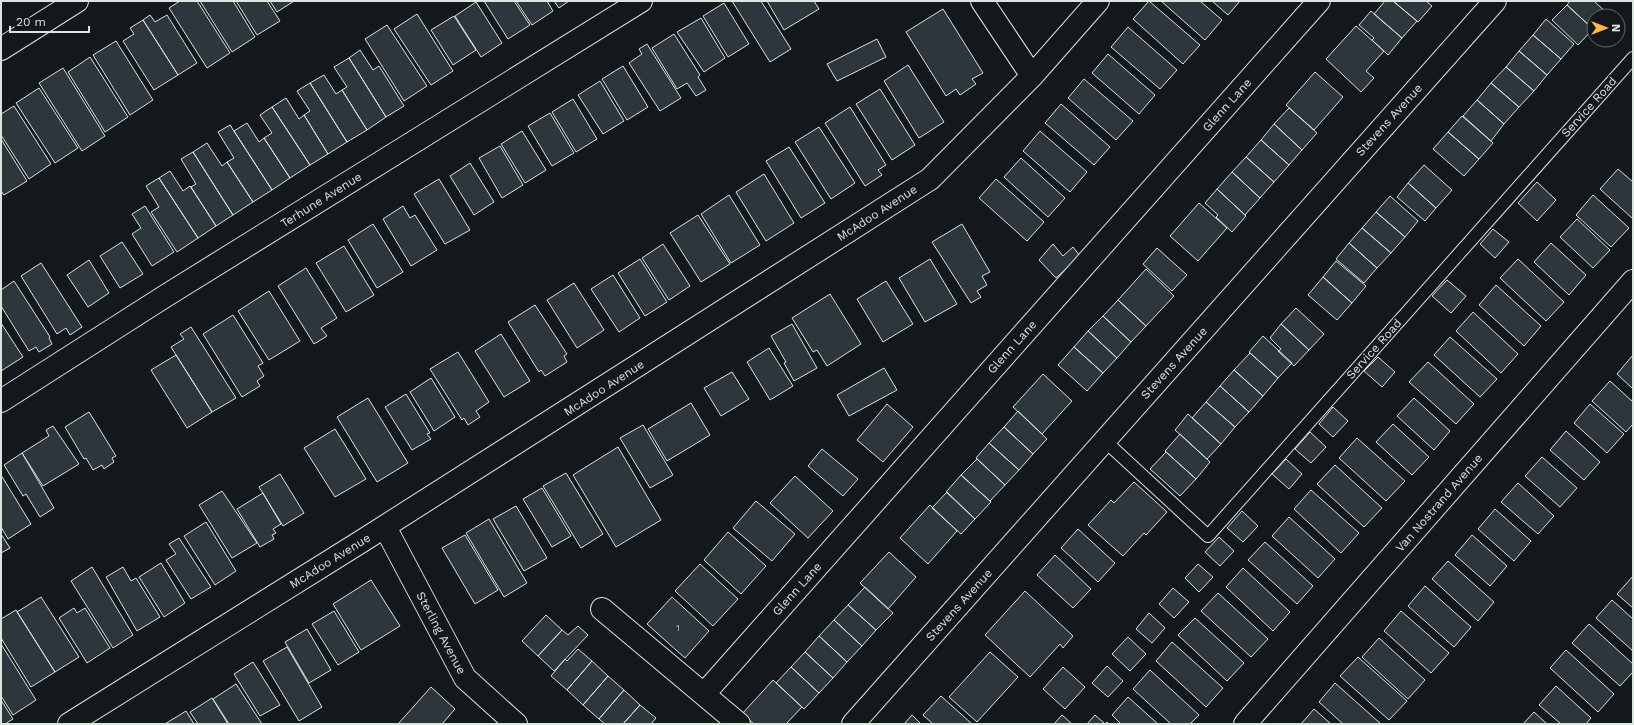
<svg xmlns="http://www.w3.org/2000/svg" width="1634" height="725" font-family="'Work Sans',sans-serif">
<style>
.building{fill:#2c363c;stroke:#d8e6dc}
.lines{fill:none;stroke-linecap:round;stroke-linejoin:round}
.lane-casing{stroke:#d8e6dc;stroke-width:14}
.street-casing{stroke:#d8e6dc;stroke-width:24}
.lane{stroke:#14181c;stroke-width:12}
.street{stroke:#14181c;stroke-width:22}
.labels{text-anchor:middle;stroke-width:3;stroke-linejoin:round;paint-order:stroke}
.number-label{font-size:10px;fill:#adbab4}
.street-label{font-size:12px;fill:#d8e6dc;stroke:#14181c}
</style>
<rect width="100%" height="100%" fill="#14181c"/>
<path class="building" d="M180 1H197L230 53 207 68 169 8Z
M200 1H233L255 37 232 52Z
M236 1H267L280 21 257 35Z
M270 1H294L277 12Z
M484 1H514L530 25 508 39Z
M516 1H547L553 11 532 25Z
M554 1H569L559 8Z
M732 1H761L791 49 770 62Z
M767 1H814L819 9 784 30Z
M1149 1 1200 45 1183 64 1133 19Z
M1161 1H1200L1222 20 1205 40Z
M1212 1H1240L1228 15Z
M1385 1H1393L1417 21 1402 38 1374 14Z
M1393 1H1426L1432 6 1418 22Z
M1570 1H1594L1608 14 1606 16H1594L1593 29 1567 5Z
M476 2 502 43 481 57 455 16Z
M724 3 749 44 728 57 703 16Z
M1567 5 1593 29 1578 45 1552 20Z
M943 9 983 73 972 79 976 84 960 95 956 89 946 96 906 32Z
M1371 11 1402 38 1388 55 1372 40 1374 38 1359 25Z
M417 14 453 71 431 85 394 29Z
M150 15 155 22 167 15 197 63 178 75 143 20Z
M454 16 476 50 453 65 431 30Z
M701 18 725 58 704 72 677 32Z
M1546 19 1574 44 1561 59 1533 35Z
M143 20 178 75 154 90 123 41 134 34 130 28Z
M387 25 427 86 404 101 365 39Z
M1356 26 1384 51 1366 71 1374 78 1361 92 1326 59Z
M1128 27 1177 70 1160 89 1111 47Z
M674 34 700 75 698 77 706 90 696 96 687 83 677 89 652 48Z
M1533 35 1561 59 1547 75 1519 51Z
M877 39 886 57 837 81 827 64Z
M116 41 153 100 130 115 93 55Z
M647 44 681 98 660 111 629 63 642 54 639 49Z
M360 50 373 70 379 66 404 106 386 117 349 58Z
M1519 51 1547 75 1534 91 1506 67Z
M1108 54 1155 95 1139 114 1092 73Z
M90 57 128 117 105 132 68 72Z
M349 58 386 117 367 130 342 90 347 87 334 67Z
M908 65 944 122 919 138 884 81Z
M623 66 648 107 627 120 602 79Z
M1506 67 1534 91 1519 107 1491 83Z
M63 68 105 136 82 151 39 83Z
M1315 72 1343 97 1314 130 1286 105Z
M324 75 336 94 342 90 367 130 347 142 310 83Z
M1084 79 1133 121 1116 140 1068 98Z
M600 81 624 121 603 134 578 95Z
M310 83 347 142 328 154 304 115 310 111 297 91Z
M1491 83 1519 107 1504 124 1477 100Z
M39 88 78 148 55 163 16 103Z
M880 89 915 145 892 160 856 104Z
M286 98 299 119 304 115 328 154 310 165 272 107Z
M573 99 597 139 576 152 552 112Z
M1477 100 1504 124 1491 141 1463 116Z
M1061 104 1110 147 1094 165 1045 123Z
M14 106 51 164 29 179 1 135V114Z
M272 107 310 165 290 178 264 138 272 133 260 115Z
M850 107 886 165 878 170 882 175 865 186 825 123Z
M1289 108 1317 133 1302 150 1274 124Z
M550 113 574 153 552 166 528 126Z
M1462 116 1493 143 1479 159 1448 132Z
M247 123 259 142 264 138 290 178 272 190 234 131Z
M1274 124 1302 150 1289 165 1261 140Z
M230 125 272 190 253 202 227 162 234 158 218 132Z
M819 127 855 183 831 199 795 142Z
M522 131 546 170 525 183 501 144Z
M1040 131 1087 172 1070 192 1023 151Z
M1448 132 1479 159 1464 176 1433 149Z
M1 139 27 181 4 195 1 191Z
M1261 140 1289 165 1274 182 1246 157Z
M207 143 222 166 227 162 253 202 233 215 193 152Z
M500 146 523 185 502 198 479 158Z
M789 147 825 203 801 218 766 161Z
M193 152 233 215 216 226 191 187 196 184 181 159Z
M1246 157 1274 182 1260 198 1232 172Z
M1021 158 1065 198 1048 217 1004 177Z
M470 163 494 202 474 215 450 176Z
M1424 165 1452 190 1436 208 1408 183Z
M1618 169 1633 182V219L1600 189Z
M170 171 183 191 190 186 216 226 198 238 159 178Z
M1232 172 1260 198 1245 215 1217 189Z
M764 174 794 223 766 241 736 192Z
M159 178 198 238 177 252 151 212 159 207 146 186Z
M439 179 470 230 445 244 414 194Z
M996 179 1044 222 1027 241 979 198Z
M1537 182 1556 200 1537 221 1518 203Z
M1408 183 1436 208 1425 221 1397 197Z
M1217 189 1246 216 1232 232 1216 217 1218 215 1205 203Z
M729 195 760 245 731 263 701 214Z
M1593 195 1629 228 1611 247 1576 215Z
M1390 196 1418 221 1405 237 1376 212Z
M1199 203 1227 228 1198 261 1170 236Z
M145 206 174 252 152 266 132 234 141 228 132 214Z
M403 206 410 218 415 215 437 250 411 266 383 219Z
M1376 212 1405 237 1391 253 1362 228Z
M698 215 730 264 701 282 670 233Z
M1577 219 1610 250 1593 268 1560 237Z
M373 224 403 272 377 288 348 240Z
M962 224 990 272 982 276 987 285 977 291 981 297 971 303 932 242Z
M1362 228 1391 253 1377 268 1349 243Z
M1493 229 1509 242 1495 258 1480 244Z
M122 242 143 274 120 288 100 256Z
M1349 243 1377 268 1364 283 1336 259Z
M1551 243 1586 275 1569 295 1534 262Z
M663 244 690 286 669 300 642 258Z
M1053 244 1063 256 1073 247 1080 256 1056 278 1039 260Z
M344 246 374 295 346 312 316 263Z
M1157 248 1187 275 1172 291 1143 264Z
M640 259 667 302 645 316 618 273Z
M930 259 957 304 925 322 899 278Z
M1518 259 1564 302 1546 321 1500 278Z
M89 260 109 293 88 307 67 275Z
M1336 261 1366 286 1352 303 1323 277Z
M41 263 82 327 70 335 66 328 57 334 21 276Z
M306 268 337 318 321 328 327 336 314 344 278 286Z
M1146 269 1174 296 1146 326 1118 300Z
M613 275 640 318 619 332 591 289Z
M1323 277 1352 303 1337 320 1308 295Z
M1447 280 1466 296 1451 313 1432 296Z
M14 281 50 337 49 338 52 344 39 352 36 347 29 351 1 306V290Z
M886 281 913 324 883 342 857 299Z
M574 283 604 330 577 348 547 300Z
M1496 285 1541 326 1524 346 1479 305Z
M269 291 300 341 269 360 238 311Z
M830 294 861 344 827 366 817 350 813 352 792 318Z
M1118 300 1146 326 1131 342 1103 316Z
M535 305 567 354 564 356 567 362 545 376 541 370 539 372 508 322Z
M1296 308 1324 334 1309 350 1281 324Z
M1473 312 1518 354 1501 373 1456 331Z
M233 315 263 363 258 366 264 376 257 381 260 386 242 397 203 334Z
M1103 316 1131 342 1117 358 1088 331Z
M1 323 23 357 1 371Z
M792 324 817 368 794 381 784 363 786 362 771 336Z
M1281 324 1309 350 1294 366 1278 351 1281 349 1270 338Z
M191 327 236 398 212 412 171 347 184 339 180 334Z
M1088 331 1117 358 1103 373 1074 347Z
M501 334 530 381 504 397 475 351Z
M1263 336 1292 363 1278 378 1249 352Z
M1450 337 1497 379 1480 397 1434 355Z
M1074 347 1103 373 1087 391 1058 365Z
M769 348 793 386 770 400 747 362Z
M458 352 489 402 476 411 480 417 468 425 464 418 462 420 430 369Z
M1250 353 1278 378 1263 396 1234 370Z
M176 355 212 412 187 428 151 370Z
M1633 355V389L1617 374Z
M1378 357 1395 372 1382 387 1364 371Z
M1428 362 1474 404 1456 424 1409 382Z
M884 368 897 390 849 416 837 395Z
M1234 370 1263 396 1249 412 1220 386Z
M732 372 749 399 721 416 704 388Z
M1043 374 1072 401 1042 434 1013 407Z
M431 378 455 417 434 431 410 392Z
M1610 381 1633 402V424L1626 432 1592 401Z
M1220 386 1249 412 1235 427 1206 402Z
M406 394 430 433 427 434 431 439 412 450 385 407Z
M368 398 408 463 377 482 337 417Z
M1414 398 1450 431 1434 450 1397 416Z
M1206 402 1235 427 1221 444 1192 418Z
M691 403 710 435 667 461 648 429Z
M887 404 913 427 883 462 857 440Z
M1590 404 1624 434 1607 453 1574 423Z
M1333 407 1348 421 1333 437 1319 424Z
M1018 411 1047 439 1033 454 1004 427Z
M89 412 116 456 112 458 114 462 104 469 102 465 93 470 86 458 84 459 65 427Z
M1188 414 1221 444 1207 459 1175 430Z
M1393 424 1429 457 1412 475 1376 442Z
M643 425 673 475 650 488 620 438Z
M53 426 79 464 43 486 22 453 49 436 46 430Z
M1004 427 1033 454 1019 470 989 443Z
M335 429 366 479 335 497 304 448Z
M1566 431 1600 462 1584 480 1550 450Z
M1310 432 1326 447 1311 463 1295 449Z
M1180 434 1210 462 1196 479 1165 451Z
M1357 438 1405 481 1386 501 1339 458Z
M989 443 1019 470 1005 485 976 458Z
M618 447 661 520 616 547 573 475Z
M822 449 858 479 843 496 808 466Z
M1166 452 1196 479 1180 496 1150 469Z
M22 453 54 508 40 517 26 494 23 496 4 465Z
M1542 457 1577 488 1560 507 1525 476Z
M977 459 1005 485 990 501 961 475Z
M1286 459 1302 474 1289 489 1272 474Z
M1335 465 1382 508 1364 527 1317 484Z
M566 473 603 534 581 548 543 486Z
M280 474 304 513 283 526 259 487Z
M1 475 31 524 8 539 1 527Z
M961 475 991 502 975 519 946 492Z
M795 476 833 511 808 538 770 503Z
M1134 482 1167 512 1146 535 1144 533 1123 556 1088 525 1111 500 1114 503Z
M1518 483 1554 516 1538 534 1501 502Z
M542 488 571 536 552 547 523 499Z
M1311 490 1359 533 1341 553 1294 509Z
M222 491 257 543 232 558 199 505Z
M947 492 975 519 961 534 932 508Z
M263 493 281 524 273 529 276 533 272 535 274 539 260 547 237 509Z
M756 501 795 534 772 561 733 528Z
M930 505 957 531 928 564 900 538Z
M516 506 547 558 524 571 493 519Z
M1495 509 1531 541 1514 561 1478 529Z
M1242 511 1258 526 1243 542 1227 528Z
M1289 517 1335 559 1318 578 1272 536Z
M489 519 527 583 504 597 466 533Z
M206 522 236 571 215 585 184 536Z
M1078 529 1115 563 1098 582 1061 548Z
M728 532 766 566 741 594 704 560Z
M1 534 10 548 1 553Z
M465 535 498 590 475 604 442 548Z
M1472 535 1507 566 1490 586 1455 555Z
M1219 537 1234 551 1220 566 1205 552Z
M179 538 211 587 191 599 166 560 176 554 169 544Z
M1265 542 1313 586 1297 604 1248 560Z
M889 552 916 577 888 609 860 583Z
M1055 555 1091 589 1073 608 1037 575Z
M1448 561 1494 602 1478 621 1432 579Z
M161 563 185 603 164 617 139 577Z
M700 564 738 599 713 626 675 591Z
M1198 564 1213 577 1199 592 1185 578Z
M92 567 133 635 113 648 71 581Z
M123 567 131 581 136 578 160 617 137 631 106 577Z
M1243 568 1290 612 1273 631 1226 587Z
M1633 576V608L1617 594Z
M371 580 400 626 361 650 333 604Z
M1425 586 1471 627 1454 647 1408 606Z
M865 587 893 613 876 630 848 605Z
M1173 588 1189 602 1174 618 1159 604Z
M1025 591 1073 636 1063 648 1060 644 1030 677 985 635Z
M1218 593 1268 639 1251 657 1201 611Z
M41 597 79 657 55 672 17 612Z
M672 597 709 631 685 658 647 624Z
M1612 600 1633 619V651L1596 618Z
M848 605 876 630 862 646 834 620Z
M74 608 77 613 85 608 110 648 87 663 59 618Z
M16 610 55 672 31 687 1 638V619Z
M334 611 359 652 338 665 312 624Z
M1401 611 1449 653 1431 673 1384 631Z
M1149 613 1165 628 1152 643 1136 629Z
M546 615 562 630 538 656 522 641Z
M1195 618 1244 663 1227 681 1178 635Z
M834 620 862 646 847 662 819 636Z
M1589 624 1633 664V672L1620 686 1572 643Z
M578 626 588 635 554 671 538 656 562 630 568 635Z
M307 629 331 670 309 683 285 642Z
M819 636 847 662 833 678 805 652Z
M1128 637 1146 654 1130 671 1112 654Z
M1379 638 1425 680 1408 699 1362 657Z
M1172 642 1223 688 1206 707 1156 661Z
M1 644 36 700 13 715 1 696Z
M287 647 322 707 299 721 263 661Z
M578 649 592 661 567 690 551 676 565 659 567 661Z
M1566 650 1614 694 1598 712 1550 668Z
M805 652 833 678 819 693 791 667Z
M990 652 1018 677 977 722 949 697Z
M1358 657 1407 701 1389 720 1340 676Z
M592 661 608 676 583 705 567 690Z
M253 662 280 705 260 716 234 674Z
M1107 666 1123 681 1108 697 1092 683Z
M791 667 819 693 804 709 776 683Z
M1063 667 1085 687 1065 709 1043 689Z
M1150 670 1199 715 1190 724H1171L1133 689Z
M608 676 624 690 599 719 583 705Z
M773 680 802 707 786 724H754L742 714Z
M1335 683 1381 724H1343L1319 702Z
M236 684 262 724H229L213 699Z
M1556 686 1591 718 1586 724H1561L1539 705Z
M431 687 455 709 442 724H398Z
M624 690 640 705 623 724H605L599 719Z
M941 696 972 724H933L923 715Z
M1128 697 1158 724H1121L1112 715Z
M212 698 228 724H198L190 712Z
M1 700 13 719 5 724H1Z
M640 705 656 718 651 724H623Z
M1314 709 1331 724H1301Z
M186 711 194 724H165Z
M1534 712 1547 724H1523Z
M912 715 921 724H904Z
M1062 715 1072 724H1054Z
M1095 715 1105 724 1107 722 1108 724H1087Z"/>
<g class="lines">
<g class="lane-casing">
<path id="lane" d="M1105 441 1208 536 1633 58"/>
</g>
<g class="street-casing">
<path id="street" d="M982 1 1032 76
M1 49 77 1
M1 401 167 295 641 1
M385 527 465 678 516 724
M602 609 739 724
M704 694 1319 1
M69 724 362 541 930 179 1032 76 1098 1
M853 724 1495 1
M1245 724 1633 281"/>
</g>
<use href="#lane" class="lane"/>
<use href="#street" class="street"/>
</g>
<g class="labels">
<g class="number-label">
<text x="678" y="631">1</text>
</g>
<g class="street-label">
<text transform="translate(1227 105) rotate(-48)" y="4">Glenn Lane</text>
<text transform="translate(1589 107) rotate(-48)" y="4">Service Road</text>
<text transform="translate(1389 120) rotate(-48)" y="4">Stevens Avenue</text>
<text transform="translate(321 200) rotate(-32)" y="4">Terhune Avenue</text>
<text transform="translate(877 213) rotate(-33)" y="4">McAdoo Avenue</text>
<text transform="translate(1012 347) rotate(-48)" y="4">Glenn Lane</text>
<text transform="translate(1374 349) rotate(-48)" y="4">Service Road</text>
<text transform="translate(1174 363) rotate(-48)" y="4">Stevens Avenue</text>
<text transform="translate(604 388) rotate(-33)" y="4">McAdoo Avenue</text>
<text transform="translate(1439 503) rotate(-49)" y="4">Van Nostrand Avenue</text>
<text transform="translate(330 561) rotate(-32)" y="4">McAdoo Avenue</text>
<text transform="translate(797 589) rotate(-48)" y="4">Glenn Lane</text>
<text transform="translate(959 605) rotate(-48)" y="4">Stevens Avenue</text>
<text transform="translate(441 633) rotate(62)" y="4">Sterling Avenue</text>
</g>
</g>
<rect width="1634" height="725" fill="none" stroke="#d8e6dc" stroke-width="4"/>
<g transform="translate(1606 28) rotate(90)"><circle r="19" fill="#14181c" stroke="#626a69"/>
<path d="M0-3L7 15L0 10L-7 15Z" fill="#ffb74d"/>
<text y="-6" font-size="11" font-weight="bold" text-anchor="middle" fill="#d8e6dc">N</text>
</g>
<path d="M10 26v6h79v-6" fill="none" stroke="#d8e6dc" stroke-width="2"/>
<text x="16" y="26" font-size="12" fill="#d8e6dc" stroke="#14181c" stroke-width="3" paint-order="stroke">20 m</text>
</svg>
